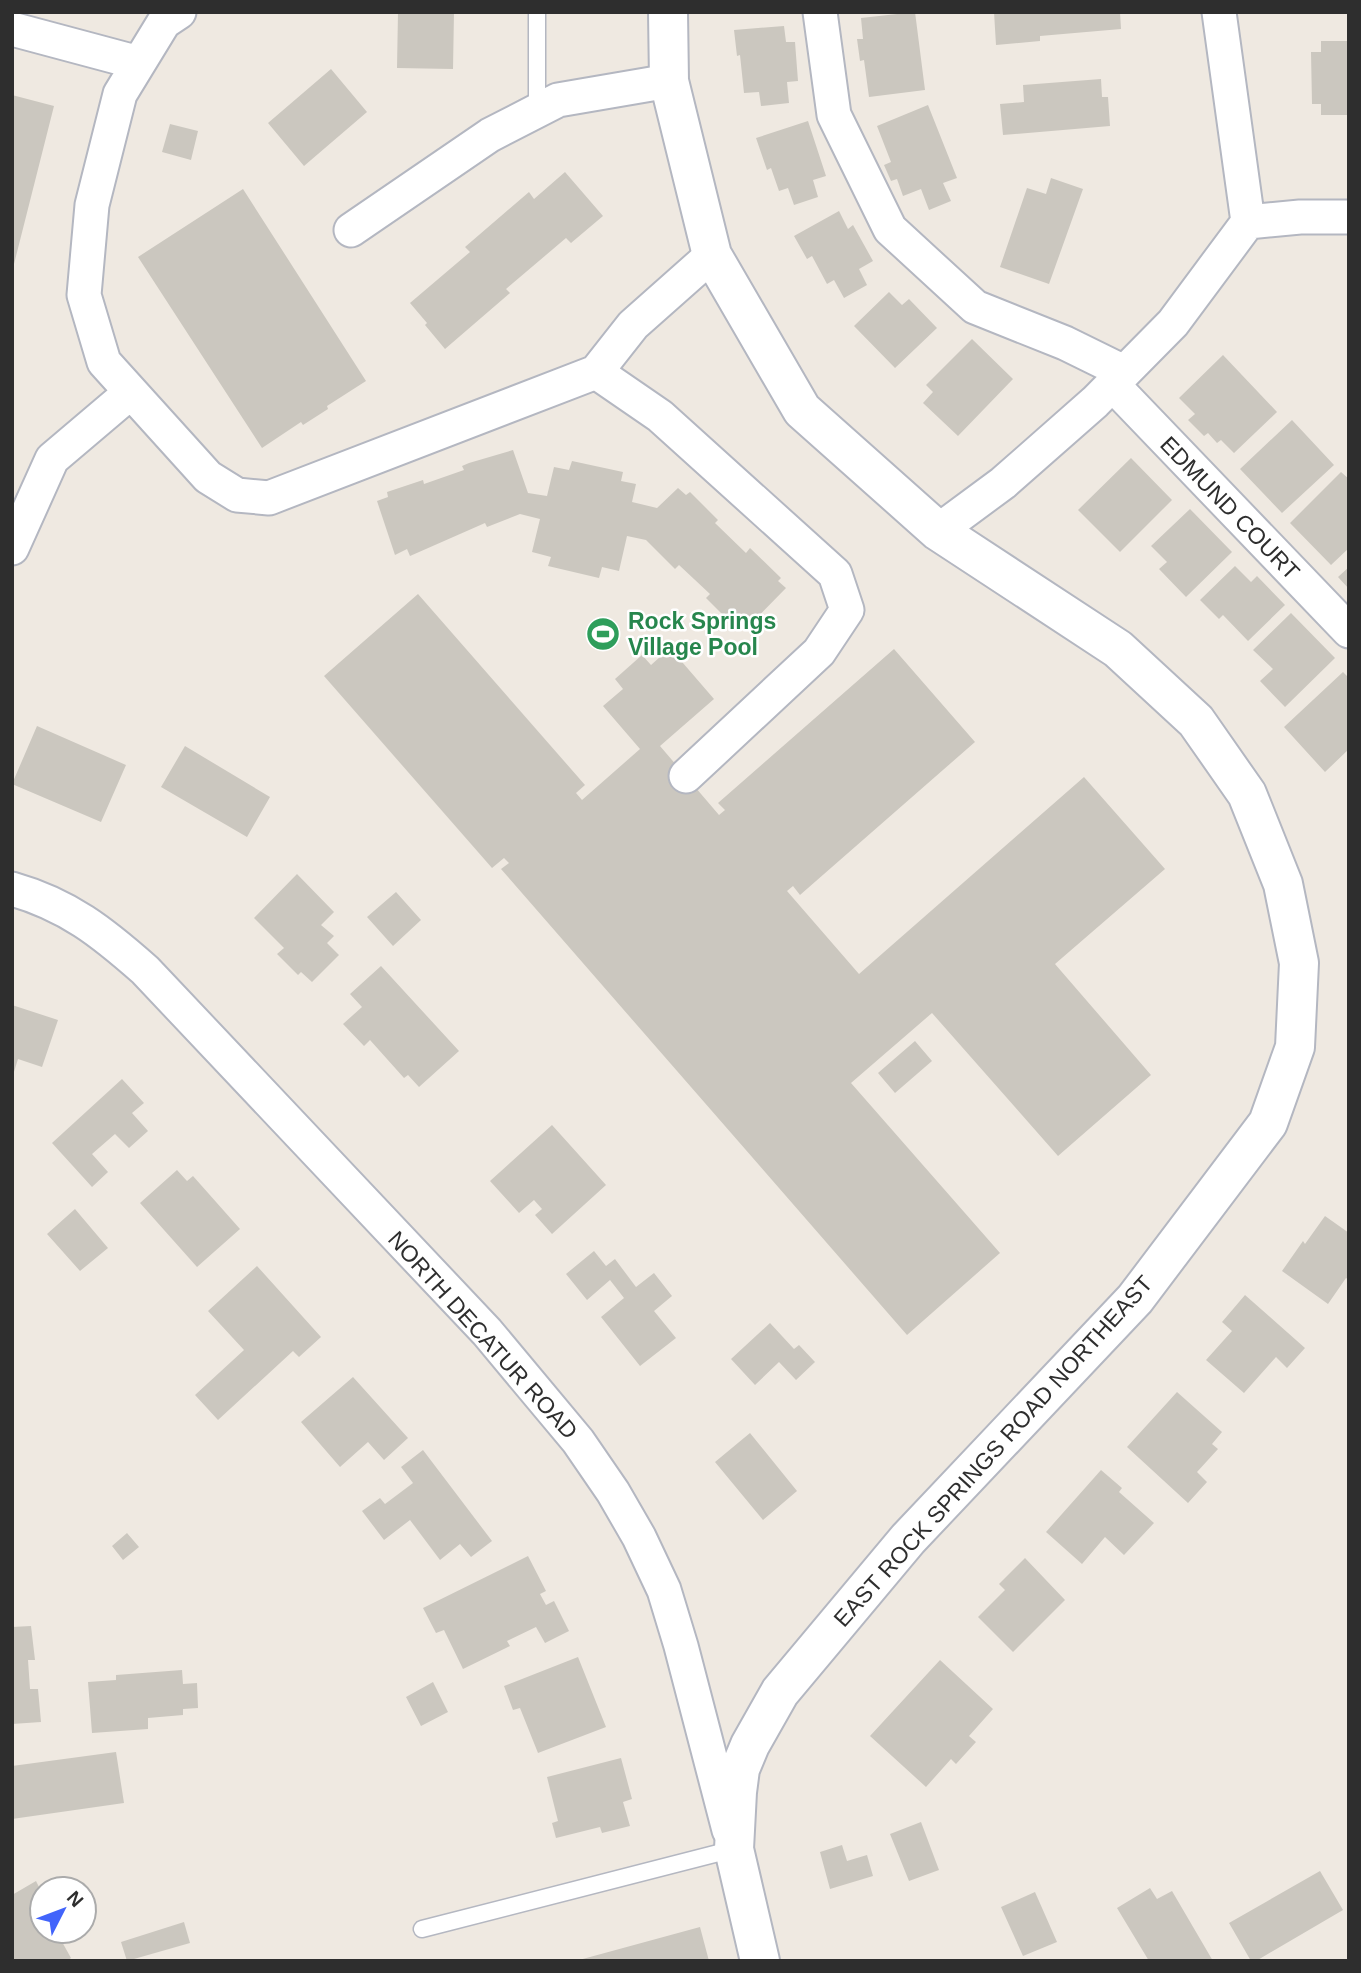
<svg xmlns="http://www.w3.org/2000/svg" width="1361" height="1973" font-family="Arial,sans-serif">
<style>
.building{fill:#cbc7bf}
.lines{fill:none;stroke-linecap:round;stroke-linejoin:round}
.service-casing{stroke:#b4b7c1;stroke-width:19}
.minor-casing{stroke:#b4b7c1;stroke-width:37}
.tertiary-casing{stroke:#b4b7c1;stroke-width:42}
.service{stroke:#fff;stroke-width:16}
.minor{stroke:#fff;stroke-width:33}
.tertiary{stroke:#fff;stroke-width:38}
.labels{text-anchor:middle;stroke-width:5;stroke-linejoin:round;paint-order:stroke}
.street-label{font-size:23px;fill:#2e2e2e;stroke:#fff}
.leisure-label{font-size:23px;font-weight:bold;fill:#27864d;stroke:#fff;text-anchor:start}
</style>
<rect width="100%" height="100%" fill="#efe9e1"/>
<path class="building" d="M398 12H454L453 69 397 68Z
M915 12 925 90 869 97 864 60 860 61 857 39H863L861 18Z
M994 12H1120L1121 29 1040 36V41L996 45Z
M784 26 786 42H795L798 81 787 82 789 103 761 106 759 92 744 93 740 55 737 56 734 30Z
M1321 41H1349V115H1321V104H1312L1311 52H1321Z
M331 69 367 112 304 166 268 123Z
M1101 79 1102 97H1108L1110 126 1003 135 1000 104 1024 102 1023 85Z
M12 95 54 106 13 268H12Z
M928 105 957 178 943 183 951 201 929 210 921 189 903 196 897 179 891 181 884 165 891 162 877 126Z
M808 121 826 176 813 180 818 197 794 205 788 188 779 191 771 168 767 170 756 138Z
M170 124 198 131 191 160 162 152Z
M565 172 603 216 571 243 566 238 506 289 510 293 445 349 425 325 427 323 410 303 470 252 465 247 529 192 534 199Z
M1051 178 1083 189 1049 284 1000 267 1027 188 1046 194Z
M243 189 366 381 327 406 328 409 303 425 301 422 262 448 138 257Z
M839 211 848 229 853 225 873 261 859 269 867 285 844 298 834 280 827 284 812 256 807 259 794 236Z
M889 292 902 305 909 299 937 328 895 368 854 326Z
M972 339 1013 379 958 436 923 403 933 392 926 385Z
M1223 355 1277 412 1234 453 1221 440 1217 443 1208 433 1204 436 1188 420 1195 414 1179 398Z
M1292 420 1334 465 1282 513 1240 469Z
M513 450 528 493 547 496 554 467 569 470 572 461 623 472 621 481 636 484 632 502 657 508 678 488 686 495 690 492 718 520 715 523 716 524 746 553 750 548 781 578 778 581 786 588 745 630 738 624 735 627 706 598 710 594 679 565 675 569 646 540 627 536 619 571 602 567 599 578 548 566 551 557 532 552 540 519 520 514 487 527 485 523 410 556 407 549 395 555 377 501 388 497 387 492 423 480 424 484 464 470 462 466 469 463Z
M1131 458 1172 500 1120 552 1078 510Z
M1341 472 1349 479V548L1331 565 1290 523Z
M1190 509 1232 552 1186 597 1159 569 1167 562 1151 546Z
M1235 566 1251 582 1257 576 1285 605 1248 641 1223 615 1219 619 1200 600Z
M1349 567V589L1338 577Z
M418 594 585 785 576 793 582 800 640 749 603 706 623 689 615 679 642 655 651 665 670 648 714 699 660 746 719 815 725 810 718 803 894 649 975 742 800 895 793 886 787 891 859 974 1084 777 1165 869 1055 964 1151 1075 1058 1156 932 1013 851 1083 1000 1253 907 1335 501 869 509 863 504 858 492 868 324 676Z
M1291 613 1335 658 1285 707 1260 681 1273 669 1253 650Z
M1343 672 1349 678V749L1325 772 1284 727Z
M37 726 126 765 101 822 12 784Z
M185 746 270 797 247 837 161 787Z
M297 874 334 912 321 925 334 936 327 943 339 955 312 982 301 972 298 975 277 954 284 948 254 918Z
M396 892 421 920 393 946 367 917Z
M381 966 459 1051 419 1087 408 1075 404 1078 370 1040 364 1046 343 1024 362 1007 350 994Z
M12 1005 58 1020 42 1067 18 1059 13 1075Z
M915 1041 932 1061 895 1093 878 1073Z
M122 1079 144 1103 132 1113 148 1131 129 1148 115 1134 92 1154 108 1172 92 1187 52 1143Z
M552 1125 606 1185 552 1234 535 1215 542 1209 534 1200 519 1213 490 1181Z
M177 1170 187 1181 193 1176 240 1229 197 1267 140 1203Z
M75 1209 108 1248 80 1271 47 1234Z
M1325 1216 1349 1233V1280L1346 1278 1328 1304 1282 1271 1303 1241 1305 1244Z
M594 1251 606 1266 615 1259 636 1287 654 1273 672 1296 654 1311 676 1338 640 1366 601 1317 624 1298 610 1280 587 1300 566 1274Z
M257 1266 321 1337 299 1357 293 1351 218 1420 195 1395 244 1350 208 1311Z
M1245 1295 1305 1348 1287 1368 1276 1357 1244 1393 1206 1360 1232 1331 1222 1322Z
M770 1323 794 1349 799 1345 815 1362 796 1380 779 1362 755 1385 731 1359Z
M353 1377 408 1438 384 1460 368 1442 340 1467 301 1422Z
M1177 1392 1222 1432 1212 1444 1218 1449 1197 1472 1207 1482 1188 1503 1127 1447Z
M750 1433 797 1491 763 1520 715 1462Z
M423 1450 492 1541 471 1557 460 1544 440 1560 410 1520 384 1540 362 1511 380 1498 385 1504 413 1483 401 1467Z
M1101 1470 1122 1488 1119 1492 1154 1523 1124 1555 1105 1537 1082 1564 1046 1532Z
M127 1533 139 1547 123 1560 112 1546Z
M528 1556 546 1591 540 1594 546 1605 554 1601 569 1631 545 1643 536 1627 507 1641 510 1646 463 1669 444 1630 436 1633 423 1608Z
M1025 1558 1065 1600 1013 1652 978 1617 1005 1590 999 1584Z
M31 1626 35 1660H28L30 1689H38L41 1722 12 1724V1627Z
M578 1657 606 1727 538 1753 520 1708 513 1710 504 1686Z
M940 1660 993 1709 969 1736 976 1742 956 1764 951 1759 926 1787 870 1736Z
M182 1670 183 1684 197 1683 198 1708 183 1709V1715L148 1718V1729L92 1733 88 1682 116 1680V1675Z
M433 1682 448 1712 421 1726 406 1697Z
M116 1752 124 1803 12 1819V1766Z
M621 1758 632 1799 623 1802 630 1826 602 1833 600 1827 556 1838 552 1823 558 1821 547 1777Z
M921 1822 939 1870 909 1881 890 1834Z
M842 1845 847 1861 867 1855 873 1876 830 1889 820 1852Z
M1320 1871 1343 1910 1256 1961H1251L1229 1923Z
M53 1879 59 1889H42V1931H56L71 1958 67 1961H12V1895L36 1881 39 1887Z
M1150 1888 1157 1899 1172 1891 1213 1961H1149L1117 1908Z
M1035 1892 1057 1942 1023 1956 1001 1907Z
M184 1922 190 1943 127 1961 121 1942Z
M700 1927 709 1961H579V1960Z"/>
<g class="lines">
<g class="service-casing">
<path id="service" d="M537 111V12
M422 1929 734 1849"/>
</g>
<g class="minor-casing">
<path id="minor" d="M179 12 164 22 120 94 92 205 84 295 104 362 208 477 237 495 269 498 596 372 633 325 712 255
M820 12 834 115 890 229 975 307 1065 343 1124 372
M1219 12 1248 222
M12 29 139 63
M351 230 490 135 558 100 669 81
M596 372 660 416 835 574 847 610 819 652 686 776
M1112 384 1349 631
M938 531 1003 483 1095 402 1173 323 1248 222 1300 217H1349
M12 548 52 459 131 392
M12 889C68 905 102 932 145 970L487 1332 578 1441 613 1492 639 1537 664 1590 681 1646 729 1830"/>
</g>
<g class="tertiary-casing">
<path id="tertiary" d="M668 12 669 81 712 255 802 410 938 531 1118 649 1196 721 1247 794 1283 884 1299 963 1295 1047 1268 1123 1135 1299 908 1539 780 1692 750 1745 740 1769 737 1792 734 1849 760 1961"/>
</g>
<use href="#service" class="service"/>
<use href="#minor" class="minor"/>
<use href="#tertiary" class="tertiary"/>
</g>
<defs>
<g id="stadium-disc" transform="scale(1.75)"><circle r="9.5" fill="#2e9e5b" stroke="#fff"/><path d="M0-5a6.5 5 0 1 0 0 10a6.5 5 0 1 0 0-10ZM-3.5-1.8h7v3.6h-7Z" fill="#fff"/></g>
</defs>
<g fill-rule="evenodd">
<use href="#stadium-disc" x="603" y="634"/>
</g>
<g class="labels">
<g class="street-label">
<text transform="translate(1230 508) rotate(46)" y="8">EDMUND COURT</text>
<text transform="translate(483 1335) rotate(48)" y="8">NORTH DECATUR ROAD</text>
<text transform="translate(993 1451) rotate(-48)" y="8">EAST ROCK SPRINGS ROAD NORTHEAST</text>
</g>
<g class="leisure-label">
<text x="628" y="629">Rock Springs<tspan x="628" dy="26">Village Pool</tspan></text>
</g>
</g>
<rect width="1361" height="1973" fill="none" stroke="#2e2e2e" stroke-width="28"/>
<g transform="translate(63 1910) rotate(48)"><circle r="33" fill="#ffffff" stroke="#ababab" stroke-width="2"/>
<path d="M0-5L12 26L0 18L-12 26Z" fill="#4264fb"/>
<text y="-10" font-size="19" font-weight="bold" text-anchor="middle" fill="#2e2e2e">N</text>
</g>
</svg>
